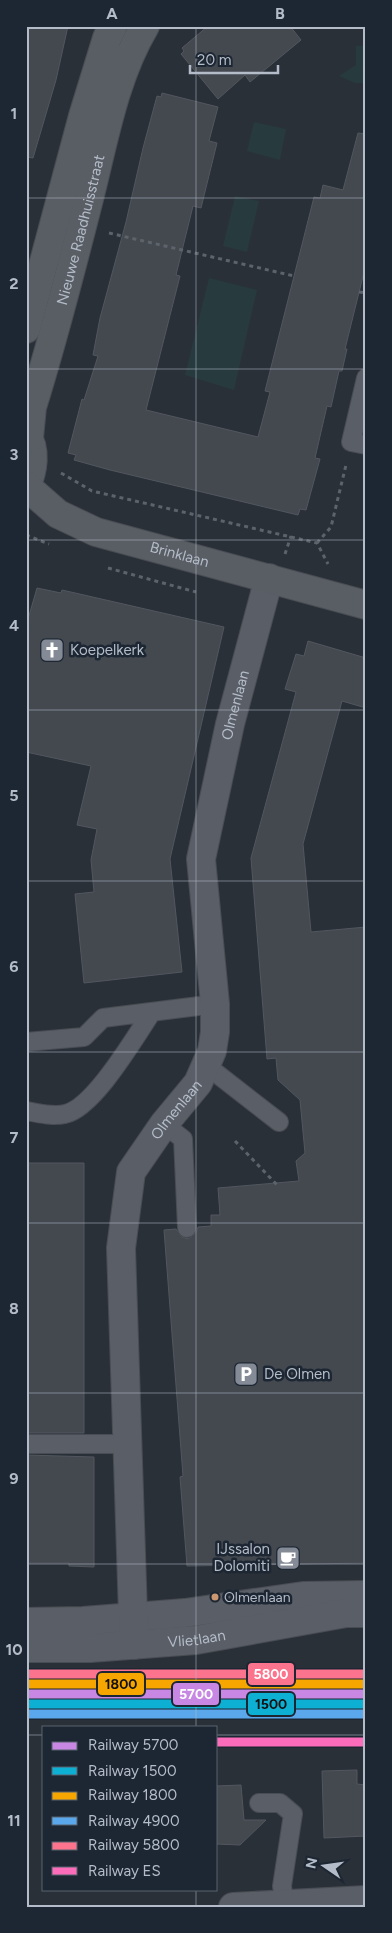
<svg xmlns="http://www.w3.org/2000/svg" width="392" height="1933" font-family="Figtree,sans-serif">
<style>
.green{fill:#273a3e}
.building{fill:#444950;stroke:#52575f}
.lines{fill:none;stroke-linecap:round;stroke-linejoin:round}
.lane-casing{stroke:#484c53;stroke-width:20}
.street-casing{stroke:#484c53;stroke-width:30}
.secondary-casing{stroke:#484c53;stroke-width:30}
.path{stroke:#5d636a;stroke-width:3;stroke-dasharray:4 4;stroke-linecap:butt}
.lane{stroke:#5a5e66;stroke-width:18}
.street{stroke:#5a5e66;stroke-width:28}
.secondary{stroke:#595d64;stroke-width:28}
.rail-1-casing{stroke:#1d2633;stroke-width:12}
.rail-2-casing{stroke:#1d2633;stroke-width:12}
.rail-3-casing{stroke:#1d2633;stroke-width:12}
.rail-4-casing{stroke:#1d2633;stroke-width:12}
.rail-5-casing{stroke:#1d2633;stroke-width:12}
.rail-6-casing{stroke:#1d2633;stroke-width:12}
.rail-1{stroke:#c787e3;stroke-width:9}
.rail-2{stroke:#0dafd3;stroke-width:9}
.rail-3{stroke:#f7a600;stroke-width:9}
.rail-4{stroke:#5aa8eb;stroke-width:9}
.rail-5{stroke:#fc738d;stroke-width:9}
.rail-6{stroke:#fb6dba;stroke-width:9}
.grid{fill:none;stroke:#b4bcc9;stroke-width:1;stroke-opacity:0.55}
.bus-dot{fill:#cd976f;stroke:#1d2633;stroke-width:2}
.labels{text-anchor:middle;stroke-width:5;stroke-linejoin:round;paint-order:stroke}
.bus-label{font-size:14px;fill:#b4bcc9;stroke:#1d2633;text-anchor:start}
.street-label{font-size:15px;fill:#b4bcc9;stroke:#1d2633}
.poi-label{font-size:15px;fill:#b4bcc9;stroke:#1d2633;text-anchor:start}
.line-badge{stroke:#1d2633;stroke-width:2}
.badge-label{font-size:14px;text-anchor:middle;font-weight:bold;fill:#fff}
.pale-badge-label{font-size:14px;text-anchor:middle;font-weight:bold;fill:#111}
.neatline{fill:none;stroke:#b4bcc9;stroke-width:2}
.grid-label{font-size:16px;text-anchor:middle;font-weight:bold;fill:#b4bcc9}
</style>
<rect width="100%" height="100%" fill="#2a3038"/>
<path class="green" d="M366 45V83H355L339 76 356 65V46Z
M254 122 286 129 280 160 247 151Z
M235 196 259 201 247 252 223 246Z
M209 278 257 290 234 390 185 375Z"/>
<path class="building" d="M26 26H68L56 80 33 158 26 157Z
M208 26H290L301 40 250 82 245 75 218 99 181 54 184 51 182 48Z
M162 93 218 107 209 141 217 143 201 208 193 206 176 275 180 276 146 410 258 437 270 392 265 391 314 197 320 198 323 185 343 190 358 133 366 134V264L345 349H347L342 371H339L331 407 327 406 315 458 320 459 306 510 300 509 298 515 110 470 74 460 76 455 68 453 82 399 84 400 98 356 93 355 100 318 126 222 143 148 157 96 161 97Z
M37 588 61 593 62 590 224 627 170 859 182 972 84 983 75 894 94 892 91 860 97 829 77 825 91 766 26 752V626Z
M308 641 366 658V708L342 701 303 844 311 932 366 927V1563L187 1566 180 1477 183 1476 164 1230 176 1229 182 1237 188 1239 196 1233 198 1227 211 1226V1215H220L218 1188 299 1181 296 1161 305 1153 300 1100 278 1080 276 1058 267 1059 251 858 296 692 285 689 296 654 304 656Z
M26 1163H84V1433H26Z
M26 1455 94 1457V1567L69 1566V1563H26Z
M357 1770V1784L366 1785V1836L324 1838 322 1771Z
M241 1785 244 1820H266L240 1845 216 1844V1786Z"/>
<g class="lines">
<g class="lane-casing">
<path id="lane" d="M366 378 351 442 366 445
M26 1042 84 1037 103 1018 215 1004
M207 1066 279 1122
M26 1111C39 1113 52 1117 65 1114 94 1108 135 1037 152 1012
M164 1124 183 1139 187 1228
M26 1444H128
M259 1803H280L293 1814 282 1886 285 1907"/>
</g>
<g class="street-casing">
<g id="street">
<path d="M26 1622 83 1621 185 1613 303 1596 366 1595"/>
<path id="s1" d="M134 1645 121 1248 131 1172 164 1124 198 1083 212 1051 215 1032V1004L201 859 230 724 269 578"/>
<path id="s2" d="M26 1648H90L196 1640 346 1613H366"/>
<path d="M233 1907 366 1900"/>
</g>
</g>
<g class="secondary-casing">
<g id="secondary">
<path d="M26 329 83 116 107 38 113 26"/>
<path d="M26 434C37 450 33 471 26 487"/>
<path id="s3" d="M29 438 32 407C54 337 72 266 90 195 104 139 115 76 145 26"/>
<path id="s4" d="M26 486 58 514 96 532 366 605"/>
</g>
</g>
<path class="path" d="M109 233 294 276
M359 292 366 293
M61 473 92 491 317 543 328 564
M26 535 49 544
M317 543 331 527 346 465
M285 554 291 536
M108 568 196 592
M235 1141 279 1187"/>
<use href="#lane" class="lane"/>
<use href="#street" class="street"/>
<use href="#secondary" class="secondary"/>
<g class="rail-1-casing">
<path id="rail-1" d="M26 1694H366"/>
</g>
<g class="rail-2-casing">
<path id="rail-2" d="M26 1704H366"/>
</g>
<g class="rail-3-casing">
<path id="rail-3" d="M26 1684H366"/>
</g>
<g class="rail-4-casing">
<path id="rail-4" d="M26 1714H366"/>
</g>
<g class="rail-5-casing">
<path id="rail-5" d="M26 1674H366"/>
</g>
<g class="rail-6-casing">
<path id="rail-6" d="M216 1742H366"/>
</g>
<use href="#rail-1" class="rail-1"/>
<use href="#rail-2" class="rail-2"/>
<use href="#rail-3" class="rail-3"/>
<use href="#rail-4" class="rail-4"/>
<use href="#rail-5" class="rail-5"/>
<use href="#rail-6" class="rail-6"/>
</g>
<path class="grid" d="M196 26V1727M26 198H366M26 369H366M26 540H366M26 710H366M26 881H366M26 1052H366M26 1223H366M26 1393H366M26 1564H366M26 1735H44M216 1735H366M196 1889V1907"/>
<defs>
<g id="church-square" transform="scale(1.25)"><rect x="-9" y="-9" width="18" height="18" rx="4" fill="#848b96" stroke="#1d2633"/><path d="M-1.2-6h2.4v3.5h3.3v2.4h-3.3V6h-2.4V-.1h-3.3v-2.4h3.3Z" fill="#fff"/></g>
<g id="parking-square" transform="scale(1.25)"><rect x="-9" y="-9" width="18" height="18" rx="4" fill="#848b96" stroke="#1d2633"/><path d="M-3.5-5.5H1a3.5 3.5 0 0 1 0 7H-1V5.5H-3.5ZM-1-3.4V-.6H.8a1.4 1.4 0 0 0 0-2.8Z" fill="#fff"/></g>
<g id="cafe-square" transform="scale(1.25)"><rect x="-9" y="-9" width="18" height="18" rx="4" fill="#848b96" stroke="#1d2633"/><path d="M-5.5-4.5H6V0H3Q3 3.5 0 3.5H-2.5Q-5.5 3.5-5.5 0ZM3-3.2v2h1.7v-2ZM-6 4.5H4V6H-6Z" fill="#fff"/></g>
</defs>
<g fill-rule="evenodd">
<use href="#church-square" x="52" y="650"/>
<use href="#parking-square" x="246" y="1374"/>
<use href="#cafe-square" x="288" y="1558"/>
</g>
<circle class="bus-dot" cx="215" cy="1597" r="4.5"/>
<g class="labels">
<g class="bus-label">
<text x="224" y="1602">Olmenlaan</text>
</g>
<g class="street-label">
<text dy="5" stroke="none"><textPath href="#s3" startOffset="215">Nieuwe Raadhuisstraat</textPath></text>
<text dy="5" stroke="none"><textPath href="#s4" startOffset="171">Brinklaan</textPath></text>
<text dy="5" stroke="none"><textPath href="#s1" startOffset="971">Olmenlaan</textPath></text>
<text dy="5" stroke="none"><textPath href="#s1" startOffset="551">Olmenlaan</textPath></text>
<text dy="5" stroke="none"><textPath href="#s2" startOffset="171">Vlietlaan</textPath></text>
</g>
<g class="poi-label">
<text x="70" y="655">Koepelkerk</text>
<text x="264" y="1379">De Olmen</text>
<text x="270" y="1554" text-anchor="end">IJssalon<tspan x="270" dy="17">Dolomiti</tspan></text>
</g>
</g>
<g class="line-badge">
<rect x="247" y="1662" width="48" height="24" rx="5" fill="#fc738d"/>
<rect x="97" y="1672" width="48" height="24" rx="5" fill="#f7a600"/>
<rect x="172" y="1682" width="48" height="24" rx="5" fill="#c787e3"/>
<rect x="247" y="1692" width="48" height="24" rx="5" fill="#0dafd3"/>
</g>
<g class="badge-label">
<text x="271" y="1679">5800</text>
<text x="196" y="1699">5700</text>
</g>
<g class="pale-badge-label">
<text x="121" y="1689">1800</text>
<text x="271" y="1709">1500</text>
</g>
<rect width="392" height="1933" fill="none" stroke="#1d2633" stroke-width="55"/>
<rect x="42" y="1726" width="175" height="165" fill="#1d2633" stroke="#59626f"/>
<rect x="52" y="1742" width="25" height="8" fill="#c787e3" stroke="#59626f"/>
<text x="88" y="1750" font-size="15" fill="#b4bcc9">Railway 5700</text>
<rect x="52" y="1767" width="25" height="8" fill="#0dafd3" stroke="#59626f"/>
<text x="88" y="1776" font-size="15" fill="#b4bcc9">Railway 1500</text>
<rect x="52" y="1792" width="25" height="8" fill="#f7a600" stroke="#59626f"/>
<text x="88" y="1800" font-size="15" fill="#b4bcc9">Railway 1800</text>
<rect x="52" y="1817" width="25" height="8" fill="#5aa8eb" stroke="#59626f"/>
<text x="88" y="1826" font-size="15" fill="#b4bcc9">Railway 4900</text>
<rect x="52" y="1842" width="25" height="8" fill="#fc738d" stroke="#59626f"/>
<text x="88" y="1850" font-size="15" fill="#b4bcc9">Railway 5800</text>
<rect x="52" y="1867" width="25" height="8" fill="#fb6dba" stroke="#59626f"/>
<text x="88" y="1876" font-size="15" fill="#b4bcc9">Railway ES</text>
<g transform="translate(324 1866) rotate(283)" stroke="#1d2633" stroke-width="4" paint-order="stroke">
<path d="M0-4L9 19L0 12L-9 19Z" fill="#b4bcc9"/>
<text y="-8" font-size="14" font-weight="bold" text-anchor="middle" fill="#b4bcc9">N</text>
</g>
<path d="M190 65v8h88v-8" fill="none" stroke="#b4bcc9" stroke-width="2.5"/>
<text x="197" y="65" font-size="15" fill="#b4bcc9" stroke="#1d2633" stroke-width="4" paint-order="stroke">20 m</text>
<rect x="28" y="28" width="336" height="1878" class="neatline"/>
<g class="grid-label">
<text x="112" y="19">A</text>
<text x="280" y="19">B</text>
<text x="14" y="119">1</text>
<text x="14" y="289">2</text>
<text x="14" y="460">3</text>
<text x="14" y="631">4</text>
<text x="14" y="801">5</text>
<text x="14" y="972">6</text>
<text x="14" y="1143">7</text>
<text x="14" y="1314">8</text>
<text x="14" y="1484">9</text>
<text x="14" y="1655">10</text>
<text x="14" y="1826">11</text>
</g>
</svg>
